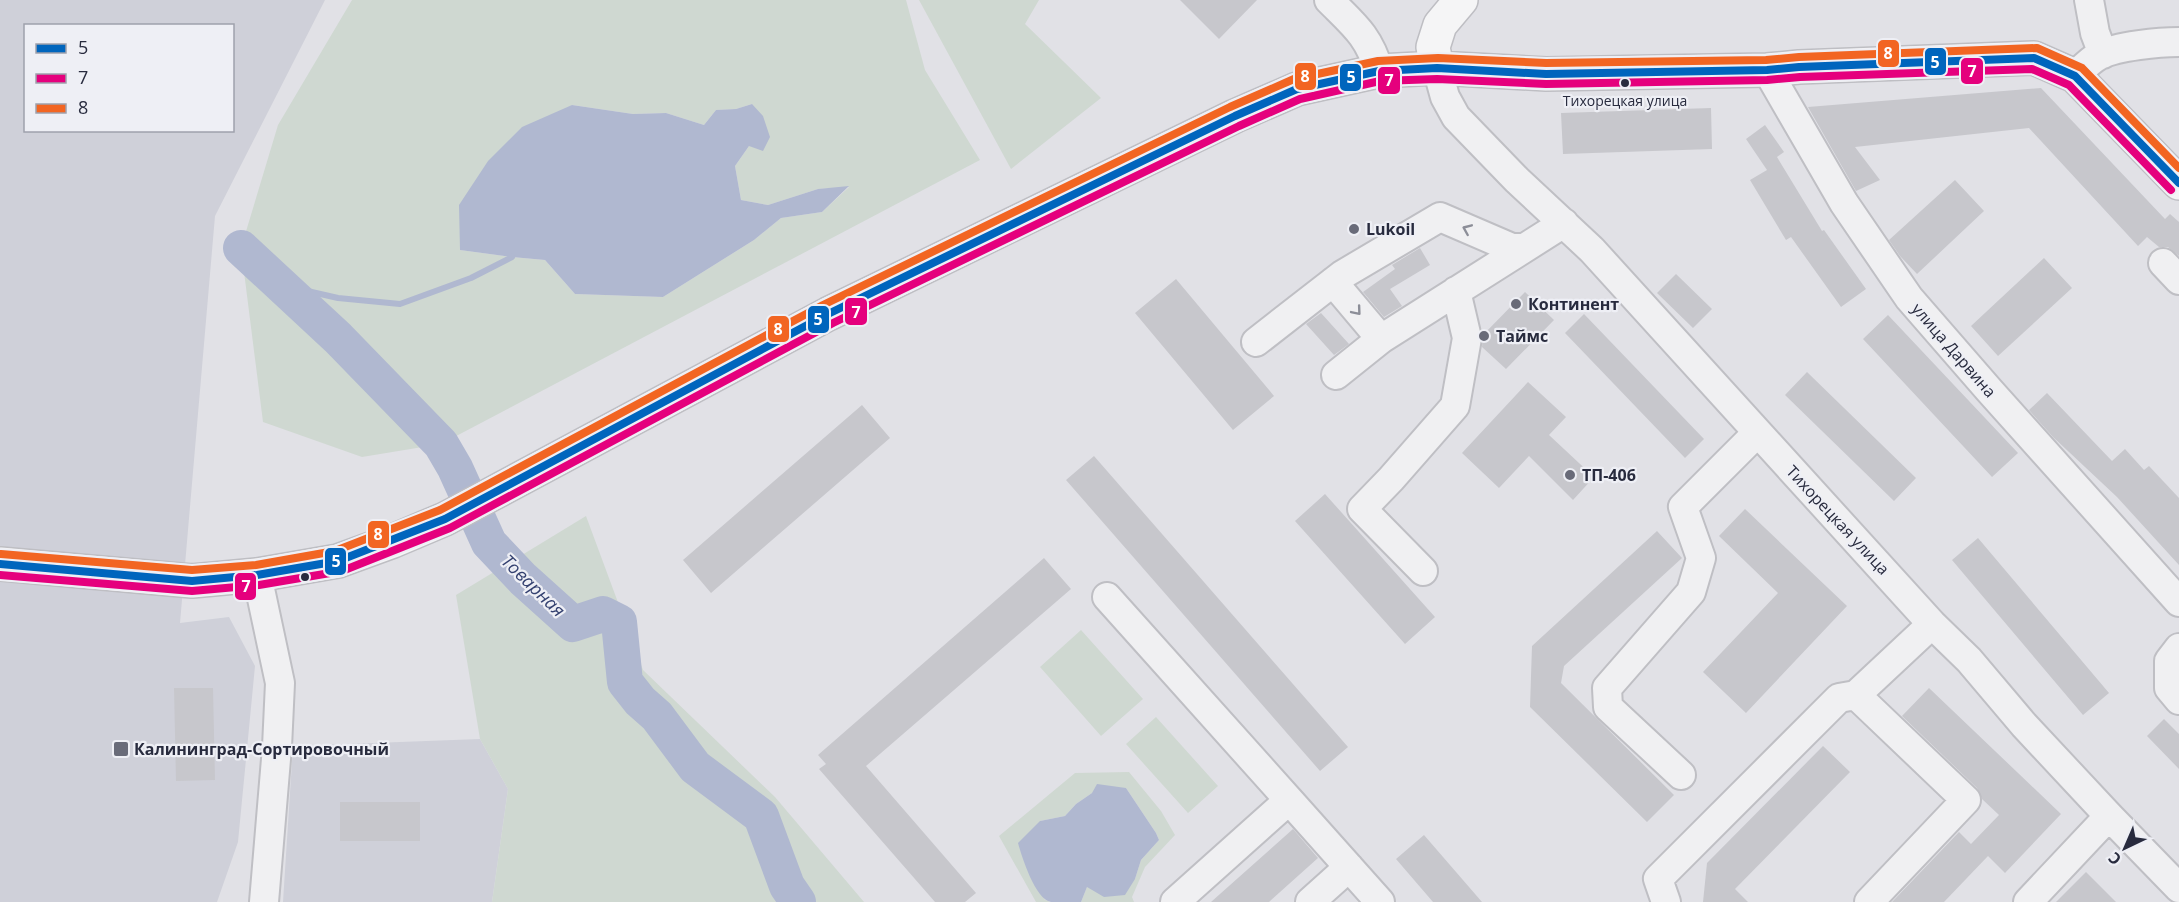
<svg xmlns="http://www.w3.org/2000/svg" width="2179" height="902" font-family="'Open Sans',sans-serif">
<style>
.built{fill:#cfd0d9;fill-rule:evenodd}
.green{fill:#cfd8d1;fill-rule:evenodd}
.water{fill:#b0b8d0}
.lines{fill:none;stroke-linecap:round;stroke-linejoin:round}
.stream{stroke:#b0b8d0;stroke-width:6}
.river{stroke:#b0b8d0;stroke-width:36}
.building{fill:#c7c7cc}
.minor-casing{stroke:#bfbfc4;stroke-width:32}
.major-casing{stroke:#bebec3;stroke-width:36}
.minor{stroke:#f0f0f2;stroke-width:28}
.major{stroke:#f5f5f6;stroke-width:33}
.bus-1-casing{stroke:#eeeff5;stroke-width:12}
.bus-2-casing{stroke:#eeeff5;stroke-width:12}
.bus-3-casing{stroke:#eeeff5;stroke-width:12}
.bus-1{stroke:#0065bd;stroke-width:8}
.bus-2{stroke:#e5007d;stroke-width:8}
.bus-3{stroke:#f26522;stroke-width:8}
.oneway{stroke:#8c8e98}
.bus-dot{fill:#282b3e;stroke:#eeeff5;stroke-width:2}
.poi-dot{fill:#696b79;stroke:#eeeff5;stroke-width:2}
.labels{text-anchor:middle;stroke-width:4.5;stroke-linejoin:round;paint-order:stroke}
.bus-label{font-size:14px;fill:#282b3e;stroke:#eeeff5}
.poi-label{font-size:16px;font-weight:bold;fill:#282b3e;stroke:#eeeff5;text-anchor:start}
.street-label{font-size:16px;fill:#282b3e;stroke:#eeeff5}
.water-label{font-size:18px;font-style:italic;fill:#344170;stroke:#eeeff5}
.line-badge{stroke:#eeeff5;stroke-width:2}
.badge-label{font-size:16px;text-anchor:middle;font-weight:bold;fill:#fff}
</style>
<rect width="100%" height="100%" fill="#e1e1e6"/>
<path class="built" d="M0 0H325L215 216 180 623 229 617 255 666 238 842 217 902H0ZM26 26H232V130H26Z
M480 739 508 789 492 902H283L293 746Z"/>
<path class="green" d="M352 0H906L925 70 980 160 441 444 362 457 263 422 241 248 278 125ZM752 104 749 146 735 166 741 200 768 205 818 189 849 187 822 212 781 218 754 240 663 297 575 294 545 260 512 257 460 250 572 105 633 114 666 113 704 125 716 110 736 109Z
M919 0H1039L1025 24 1101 98 1011 169Z
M586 516 643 670 775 797 864 902H492L508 789 480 739 456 595Z
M1081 630 1143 699 1101 736 1040 667Z
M1156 717 1218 786 1188 813 1126 744Z
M1129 772 1161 811 1175 835 1145 867 1132 897 1134 902H1081L1087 887 1135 879 1141 860 1159 840 1156 833 1126 788 1092 793 1076 804 1065 816 1040 821 1044 899 1050 902H1036L999 836 1075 773Z"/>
<path class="water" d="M752 104 763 116 770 137 763 151 749 146 735 166 741 200 768 205 818 189 849 186 822 212 781 218 754 240 663 297 575 294 545 260 512 257 460 250 459 205 488 161 522 127 572 105 633 114 666 113 704 125 716 110 736 109Z
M1097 784 1126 788 1156 833 1159 840 1141 860 1135 879 1125 895 1104 897 1087 887 1081 902C1072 902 1060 902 1051 902 1035 899 1022 857 1018 843L1040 821 1065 816 1076 804 1092 793Z"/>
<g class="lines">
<path class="stream" d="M281 285 338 298 400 304 471 278 512 257"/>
<path class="river" d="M241 248 338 338 441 444 455 468 489 543 523 579 573 624 603 614 619 622 625 682 640 701 657 716 695 767 761 816 787 886 798 902"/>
</g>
<path class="building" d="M1180 0H1257L1219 39Z
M2041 88 2165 219 2170 214 2179 222V256L2168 247H2159L2147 237 2138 246 2029 128 1855 147 1880 180 1856 191 1808 107Z
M1711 108 1712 149 1563 154 1561 113Z
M1765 125 1784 152 1777 157 1822 231 1824 230 1866 289 1841 307 1791 237 1786 240 1750 180 1767 170 1746 139Z
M1955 180 1984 211 1917 274 1900 256 1889 240Z
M1420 248 1430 265 1390 289 1402 306 1384 317 1363 292 1395 269 1392 265Z
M2044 258 2072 288 1998 356 1971 326Z
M1676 274 1712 309 1693 328 1657 293Z
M1176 279 1274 396 1233 430 1135 313Z
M1525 292 1554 320 1506 369 1482 347 1483 335Z
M1321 313 1349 344 1334 355 1306 324Z
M1584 314 1704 439 1685 458 1565 333Z
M1888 315 2018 453 1992 477 1863 339Z
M1807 372 1916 478 1894 501 1785 395Z
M1528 382 1566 417 1549 435 1594 477 1573 500 1529 456 1499 488 1462 453Z
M2047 393 2112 461 2125 449 2144 470 2149 466 2179 498V565L2117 497 2053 437 2029 410Z
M862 405 890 438 711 593 683 560Z
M1094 456 1348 747 1320 771 1066 480Z
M1325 494 1435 617 1405 644 1295 521Z
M1745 509 1847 606 1746 713 1703 672 1778 593 1719 536Z
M1657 531 1682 558 1564 666 1561 683 1674 795 1647 822 1530 707 1532 646Z
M1978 538 2109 693 2083 715 1952 560Z
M1044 558 1071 589 866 766 976 893 965 902H935L819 769 826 764 818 755Z
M174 688H213L215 780 176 781Z
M1929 688 2061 814 2005 873 1988 856 1944 902H1892L1959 832 1971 844 1999 815 1982 799 1977 788 1902 716Z
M2164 719 2179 734V769L2147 736Z
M1823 746 1850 772 1735 889 1748 902H1703L1707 863Z
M340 802H420V841H340Z
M1293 829 1318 858 1269 902H1211Z
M1424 835 1482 902H1433L1396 859Z
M2086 872 2116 902H2056Z"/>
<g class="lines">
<g class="minor-casing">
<path id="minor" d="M1329 0C1354 25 1369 36 1379 71
M2089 0 2095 33 2103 54
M1437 68 1445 97 1456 117 1517 180 1592 250 1932 624 1969 660 2024 725 2109 816 2179 888
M1767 70 1844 203 1909 298 1989 390 2179 602
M2075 76C2083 68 2090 60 2100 55 2117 46 2160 42 2179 42
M2163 263 2179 280
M1333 282 1381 339
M1256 342 1342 275 1440 217 1512 248H1521
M1336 375 1381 339 1564 223
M1423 571 1362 509 1391 479 1455 406 1467 338 1456 291
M257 575 280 683 277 747 264 902
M1107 597 1289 800 1175 902
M2179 648 2169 661V688L2179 700
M1681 775 1608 707 1607 688 1691 592 1701 558 1683 507 1757 433
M1289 800 1380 902
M1310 902 1349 867
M1666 902 1658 879 1839 698 1856 695
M1869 902 1966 800 1856 695 1932 624
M2028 902 2109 816"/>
</g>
<g class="major-casing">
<path id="major" d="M1437 68 1433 47 1440 25 1461 0
M0 564 192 581 257 575 338 561 393 541 445 519 828 314 1235 116 1297 89 1379 71 1437 68 1546 74 1767 70 1799 67 2034 58 2075 76 2179 183"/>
</g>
<use href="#minor" class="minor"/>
<use href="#major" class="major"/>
<g class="bus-1-casing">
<path id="bus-1" d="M0 564 192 581 257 575 338 561 445 519 828 314 1235 116 1297 89 1379 71 1437 68 1546 74 1767 70 1799 67 2034 58 2075 76 2179 183"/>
</g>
<g class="bus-2-casing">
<path id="bus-2" d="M0 575 192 591 259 585 342 571 450 528 833 323 1239 126 1300 99 1380 81 1437 79 1546 84 1767 80 1800 77 2032 69 2069 85 2171 190"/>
</g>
<g class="bus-3-casing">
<path id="bus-3" d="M1 554 192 570 256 565 335 551 440 510 823 305 1230 107 1294 79 1378 61 1438 58 1546 63 1766 60 1799 57 2037 48 2082 68 2179 168"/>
</g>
<use href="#bus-1" class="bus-1"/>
<use href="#bus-2" class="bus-2"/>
<use href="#bus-3" class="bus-3"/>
</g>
<defs><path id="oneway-chevron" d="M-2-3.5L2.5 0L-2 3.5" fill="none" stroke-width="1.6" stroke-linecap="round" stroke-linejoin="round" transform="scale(1.5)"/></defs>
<g class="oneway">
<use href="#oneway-chevron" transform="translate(1467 229) rotate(-157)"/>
<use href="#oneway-chevron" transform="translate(1357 311) rotate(50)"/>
</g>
<g class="bus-dot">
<circle cx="1625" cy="83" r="5"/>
<circle cx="305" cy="577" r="5"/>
</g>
<g class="poi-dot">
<circle cx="1354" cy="229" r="6"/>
<circle cx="1516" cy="304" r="6"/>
<circle cx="1484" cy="336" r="6"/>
<circle cx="1570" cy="475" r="6"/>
<rect x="113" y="741" width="16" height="16" rx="3"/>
</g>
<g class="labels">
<g class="bus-label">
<text x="1625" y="106">Тихорецкая улица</text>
</g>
<g class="poi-label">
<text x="1366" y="235">Lukoil</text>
<text x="1528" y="310">Континент</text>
<text x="1496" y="342">Таймс</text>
<text x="1582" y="481">ТП-406</text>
<text x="134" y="755">Калининград-Сортировочный</text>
</g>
<g class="street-label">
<text transform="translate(1954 350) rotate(49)" y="6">улица Дарвина</text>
<text transform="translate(1838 520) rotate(47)" y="6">Тихорецкая улица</text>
</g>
<g class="water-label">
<text transform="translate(533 586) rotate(44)" y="6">Товарная</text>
</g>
</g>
<g class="line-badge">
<rect x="1877" y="39" width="23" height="29" rx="6" fill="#f26522"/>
<rect x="1924" y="47" width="23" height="29" rx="6" fill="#0065bd"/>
<rect x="1960" y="57" width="24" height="28" rx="6" fill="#e5007d"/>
<rect x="1294" y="62" width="23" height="29" rx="6" fill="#f26522"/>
<rect x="1339" y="63" width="23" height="29" rx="6" fill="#0065bd"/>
<rect x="1377" y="66" width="24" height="29" rx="6" fill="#e5007d"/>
<rect x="844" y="297" width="24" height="29" rx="6" fill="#e5007d"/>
<rect x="807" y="305" width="23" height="29" rx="6" fill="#0065bd"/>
<rect x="767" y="315" width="23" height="28" rx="6" fill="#f26522"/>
<rect x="367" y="520" width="23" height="29" rx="6" fill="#f26522"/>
<rect x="324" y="547" width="23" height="29" rx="6" fill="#0065bd"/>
<rect x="234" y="572" width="23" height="29" rx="6" fill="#e5007d"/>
</g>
<g class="badge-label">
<text x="1888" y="59">8</text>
<text x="1935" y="68">5</text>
<text x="1972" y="77">7</text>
<text x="1305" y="82">8</text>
<text x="1351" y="83">5</text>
<text x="1389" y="86">7</text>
<text x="856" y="318">7</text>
<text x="818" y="325">5</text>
<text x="778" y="335">8</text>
<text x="378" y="540">8</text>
<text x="336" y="567">5</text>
<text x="246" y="592">7</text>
</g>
<rect x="24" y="24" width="210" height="108" fill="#eeeff5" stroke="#9fa1ac" stroke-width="1.5"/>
<rect x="36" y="44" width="30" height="9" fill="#0065bd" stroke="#9fa1ac" stroke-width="1.5"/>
<text x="78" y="54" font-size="18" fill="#282b3e">5</text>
<rect x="36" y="74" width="30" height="9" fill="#e5007d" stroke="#9fa1ac" stroke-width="1.5"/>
<text x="78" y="84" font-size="18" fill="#282b3e">7</text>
<rect x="36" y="104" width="30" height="9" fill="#f26522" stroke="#9fa1ac" stroke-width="1.5"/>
<text x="78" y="114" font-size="18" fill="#282b3e">8</text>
<g transform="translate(2125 848) rotate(224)" stroke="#eeeff5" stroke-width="4.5" paint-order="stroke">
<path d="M0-4.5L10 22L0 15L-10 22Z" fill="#282b3e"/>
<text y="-9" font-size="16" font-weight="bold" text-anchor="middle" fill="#282b3e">С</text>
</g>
</svg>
